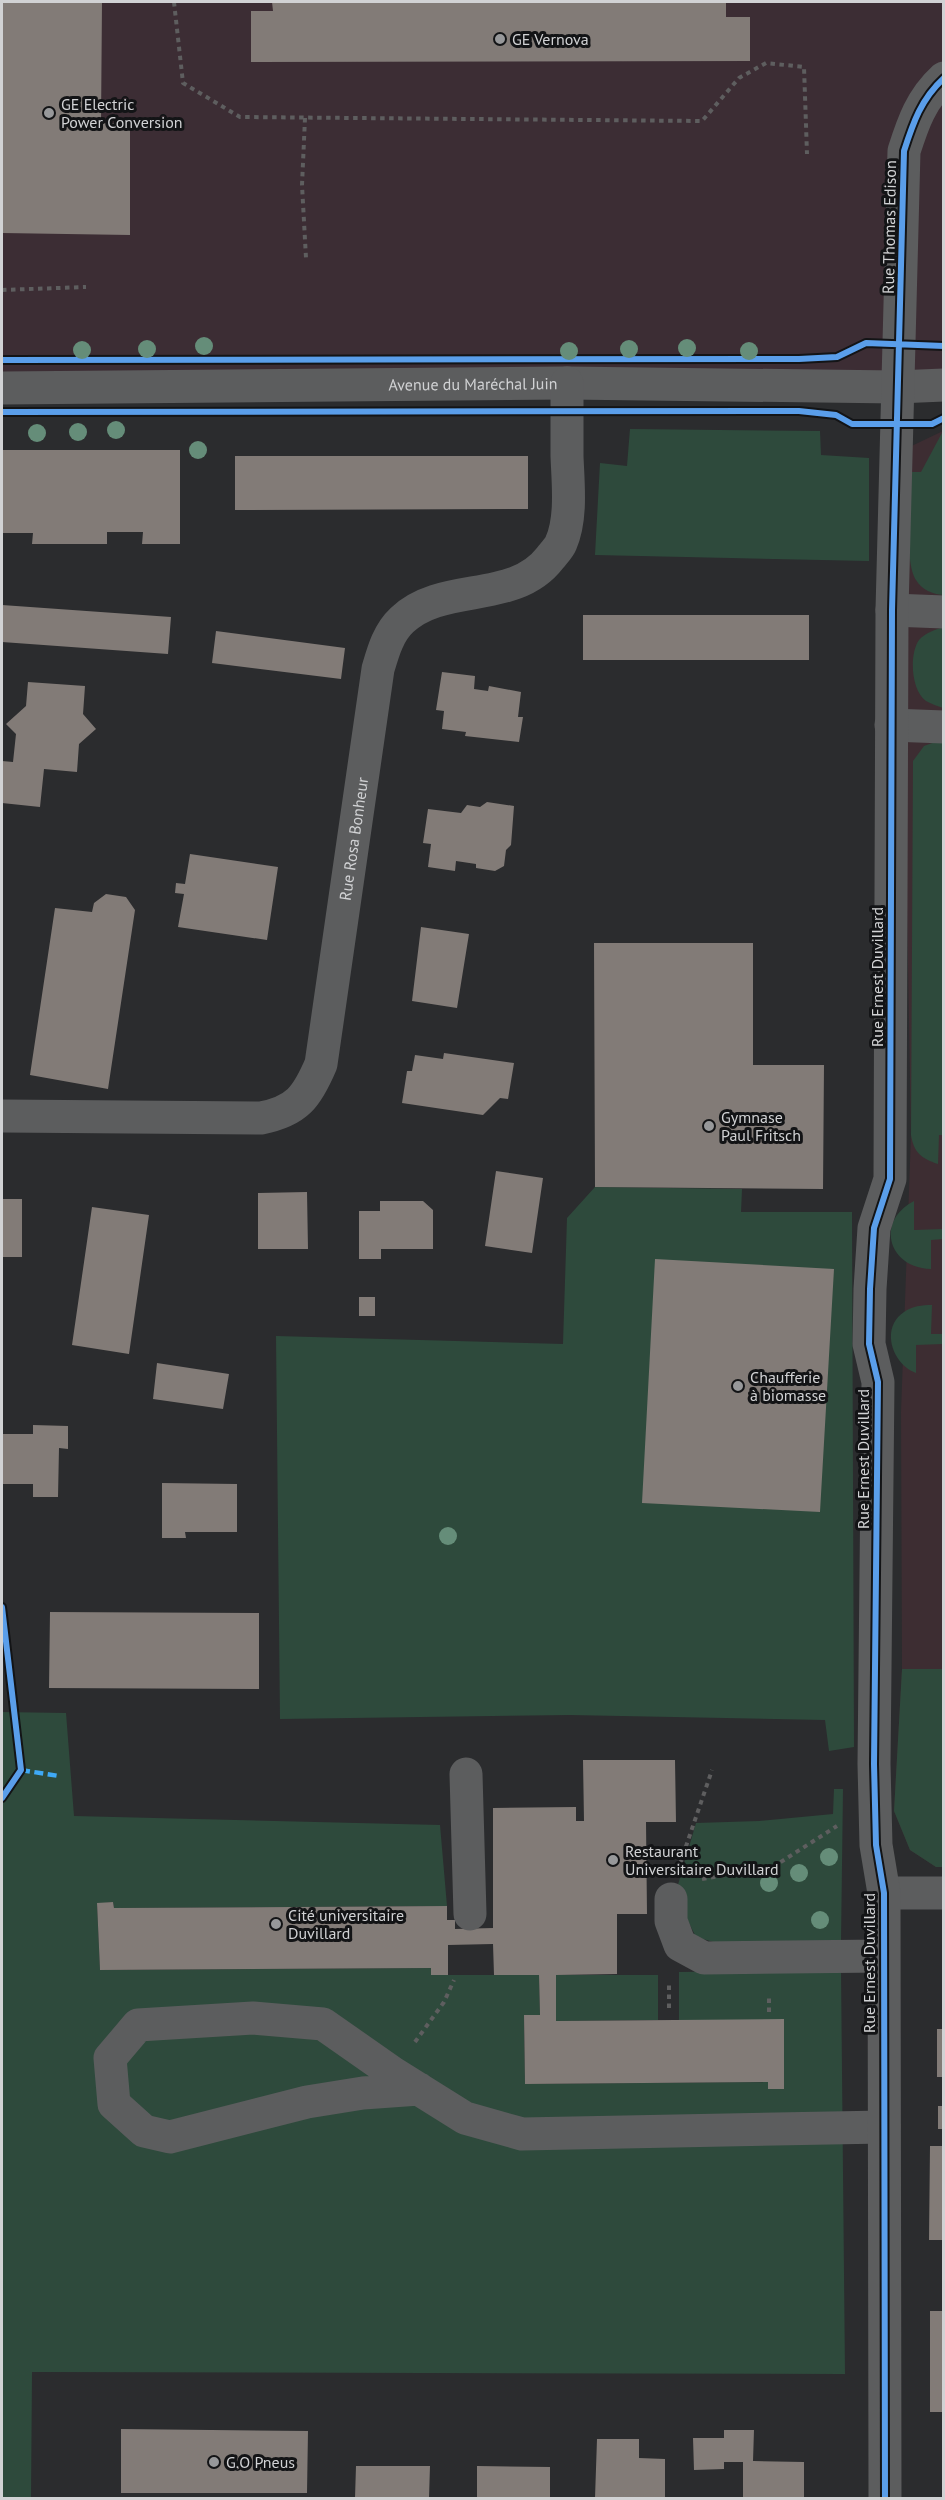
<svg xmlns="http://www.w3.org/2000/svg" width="945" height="2500" font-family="'PT Sans',sans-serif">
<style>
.industrial{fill:#3c2d34}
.education{fill:#3d2d32}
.green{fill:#2e4a3c}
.building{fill:#827b77}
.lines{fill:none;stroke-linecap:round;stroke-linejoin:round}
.path{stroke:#5e5e5f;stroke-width:4;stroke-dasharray:4.5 4.5;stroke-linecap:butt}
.minor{stroke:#5c5d5e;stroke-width:33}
.quiet{stroke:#3fa9f5;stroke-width:4.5;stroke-dasharray:9 4.5;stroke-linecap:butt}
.cycleway-casing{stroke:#131416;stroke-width:10}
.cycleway{stroke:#5a9eea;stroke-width:6}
.tree{fill:#658d79}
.poi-dot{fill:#97989a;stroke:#131416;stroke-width:2}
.labels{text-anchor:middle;stroke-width:6;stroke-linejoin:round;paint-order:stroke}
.poi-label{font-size:16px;fill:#d1d2d4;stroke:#131416;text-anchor:start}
.street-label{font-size:16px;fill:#d1d2d4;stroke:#131416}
</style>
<rect width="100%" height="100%" fill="#2b2c2e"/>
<path class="industrial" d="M2 2H943V373L2 379Z"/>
<path class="education" d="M943 431V1867H936L910 1850 894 1811 902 1669 901 1412 911 1135 899 452Z"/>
<path class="green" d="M630 429 820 431 821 455 869 458V561L595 555 600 463 627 466Z
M943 431V595C933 594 922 590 916 580 904 562 910 496 910 472H921Z
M943 627V708C938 706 931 704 926 701 911 691 909 654 919 640 925 633 935 630 943 627Z
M943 739 944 1135H939L938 1164C921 1158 914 1153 911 1135L913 761 924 746Z
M595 1187 742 1189 741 1212H852L854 1747 829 1751 825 1720 570 1715 280 1719 276 1336 563 1344 567 1218Z
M914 1201V1230L943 1229V1239L931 1240V1269C888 1268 875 1221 914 1201Z
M932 1305 931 1334H943V1344L916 1345V1373C892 1364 880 1328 904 1312 912 1306 922 1305 932 1305Z
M902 1669H943V1867H936L910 1850 894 1811Z
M2 1712 66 1713 74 1816 440 1825 447 1906 114 1908 113 1902 97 1904 100 1970 431 1968V1975H539L540 2015H524L525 2084 768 2082V2089H783L679 2020V1972L841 1970 845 2374 32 2372 31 2498H2Z
M834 1789H843L841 1941 717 1943 696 1937 686 1917 677 1888 696 1823 759 1821 833 1814Z
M556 1975H658V2020L556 2021Z"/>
<path class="building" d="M2 2H102L101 123H130V235L2 233Z
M272 2H726V17H750V61L251 62V11H273Z
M2 450H180V544H142L143 532H107V544H32L33 533H2Z
M235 456H528V509L235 510Z
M2 605 171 617 168 654 2 642Z
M583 615H809V660H583Z
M216 631 345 648 341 679 212 663Z
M442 672 475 676 474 689 488 691 489 686 521 692 518 717H523L519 742 465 736 466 732 442 729 444 711 436 710Z
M28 682 85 686 83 714 96 729 79 744 77 772 44 769 40 807 2 803V761L13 762 16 734 6 724 26 706Z
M487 802 514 806 511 845 506 850 504 866 495 871 476 868V864L456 861 455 871 428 867 431 844 423 843 428 809 461 813 467 805 480 807Z
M190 854 278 867 267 940 178 927 184 894 175 893 176 883 185 884Z
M106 894 126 897 135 910 108 1089 30 1075 55 908 92 912 94 903Z
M421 927 469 934 457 1008 412 1001Z
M594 943H753V1065H824L823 1189 595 1187Z
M444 1053 514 1063 508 1099 500 1098 483 1115 402 1103 407 1071H412L415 1055 443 1059Z
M496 1171 543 1178 532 1253 485 1246Z
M307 1192 308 1249H258V1193Z
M2 1199H22V1257H2Z
M380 1201H423L433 1210V1249H381V1259H359V1211H380Z
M92 1207 149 1215 129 1354 72 1345Z
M655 1259 834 1269 820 1512 642 1503Z
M359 1297H375V1316H359Z
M157 1363 229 1374 223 1409 153 1399Z
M33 1425 68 1426V1449L59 1448 58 1497H33V1484H2V1434H33Z
M162 1483 237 1484V1532H185L186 1538H162Z
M50 1612 259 1613V1689L49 1688Z
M583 1760H675L676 1822H646L647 1914H617V1974L556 1975V2021L784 2019V2089H768V2082L525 2084 524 2015H540L539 1975H494L493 1944 448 1945V1975H431V1968L100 1970 97 1903 113 1902 114 1908 447 1906V1920H455V1929L493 1928V1808L576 1807V1821H584Z
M937 2029H944V2077H937Z
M938 2106H944V2129H938Z
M930 2146H944V2240H929Z
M930 2311H944V2412H930Z
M121 2429 308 2431 307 2493H121Z
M724 2430H754L753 2461 804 2462V2498H743V2462H724V2469L694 2470 693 2438H724Z
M597 2439H639V2458L665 2459V2498H595Z
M356 2466H430L429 2498H355Z
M477 2466 550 2467V2498H477Z"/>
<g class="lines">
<path class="path" d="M174 2 183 83 240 117 702 121 739 78 766 63 804 67 807 154
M305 118 302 185 306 258
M2 290 86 287
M680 1864 712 1770
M702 1879 773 1867 837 1826
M669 2008V1982
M769 2012V1994
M415 2042 444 2002 454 1980"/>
<g class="minor">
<path id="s1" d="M2 388 567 383 897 387 944 385"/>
<path d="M892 610 944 612"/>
<path d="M891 725 944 727"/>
<path id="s2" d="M2 1116 261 1118C297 1111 307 1097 321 1064L378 669C383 652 388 633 402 620 443 581 514 605 550 558 554 553 559 548 561 543 572 518 568 483 567 456 567 432 567 408 567 383"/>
<path d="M466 1774 470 1914"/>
<path d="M884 1893H944"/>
<path d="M671 1899V1921L680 1945 704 1958 883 1956"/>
<path d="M419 2089 363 2093 307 2102 170 2137 144 2131 114 2104 110 2058 138 2025 253 2018 323 2024 393 2073 465 2118 522 2134 884 2127"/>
<path d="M885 2498 884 1893 876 1845 874 1764 878 1382 869 1344 870 1289 874 1228 890 1179 892 610 904 151C913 123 921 99 944 78"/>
</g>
<path class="quiet" d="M21 1770 59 1776"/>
<g class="cycleway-casing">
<path id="cycleway" d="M2 360 799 359 837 357 866 343 944 346
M2 412 799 411 836 415 852 424H932L944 418
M2 1607 21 1770 2 1798
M885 2498 884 1893 876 1845 874 1764 878 1382 869 1344 870 1289 874 1228 890 1179 892 610 904 151C913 123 921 99 944 78"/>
</g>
<use href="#cycleway" class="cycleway"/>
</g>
<g class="tree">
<circle cx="204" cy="346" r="9"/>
<circle cx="687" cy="348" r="9"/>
<circle cx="147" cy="349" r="9"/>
<circle cx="629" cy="349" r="9"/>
<circle cx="82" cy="350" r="9"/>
<circle cx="569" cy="351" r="9"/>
<circle cx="749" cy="351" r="9"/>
<circle cx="116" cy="430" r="9"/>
<circle cx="78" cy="432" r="9"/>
<circle cx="37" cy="433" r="9"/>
<circle cx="198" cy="450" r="9"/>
<circle cx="448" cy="1536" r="9"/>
<circle cx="829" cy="1857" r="9"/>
<circle cx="799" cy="1873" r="9"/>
<circle cx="769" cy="1883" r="9"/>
<circle cx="820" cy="1920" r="9"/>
</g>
<g class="poi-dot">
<circle cx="500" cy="39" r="6"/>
<circle cx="49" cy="113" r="6"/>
<circle cx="709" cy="1126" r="6"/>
<circle cx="738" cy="1386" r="6"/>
<circle cx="613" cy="1860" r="6"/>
<circle cx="276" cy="1924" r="6"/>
<circle cx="214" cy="2462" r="6"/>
</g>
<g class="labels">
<g class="poi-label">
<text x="512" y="45">GE Vernova</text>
<text x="61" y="110">GE Electric<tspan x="61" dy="18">Power Conversion</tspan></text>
<text x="721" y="1123">Gymnase<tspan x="721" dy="18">Paul Fritsch</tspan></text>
<text x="750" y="1383">Chaufferie<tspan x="750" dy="18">à biomasse</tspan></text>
<text x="625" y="1857">Restaurant<tspan x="625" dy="18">Universitaire Duvillard</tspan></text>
<text x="288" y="1921">Cité universitaire<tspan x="288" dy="18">Duvillard</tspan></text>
<text x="226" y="2468">G.O Pneus</text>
</g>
<g class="street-label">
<text transform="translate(889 227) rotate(-89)" y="6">Rue Thomas Edison</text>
<text dy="6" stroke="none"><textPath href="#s1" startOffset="471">Avenue du Maréchal Juin</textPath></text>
<text dy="6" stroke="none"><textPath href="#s2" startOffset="572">Rue Rosa Bonheur</textPath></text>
<text transform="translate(877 977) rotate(-90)" y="6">Rue Ernest Duvillard</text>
<text transform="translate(863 1459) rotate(-90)" y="6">Rue Ernest Duvillard</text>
<text transform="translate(869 1963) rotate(-90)" y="6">Rue Ernest Duvillard</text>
</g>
</g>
<rect width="945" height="2500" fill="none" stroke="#d1d2d4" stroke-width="6"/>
</svg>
